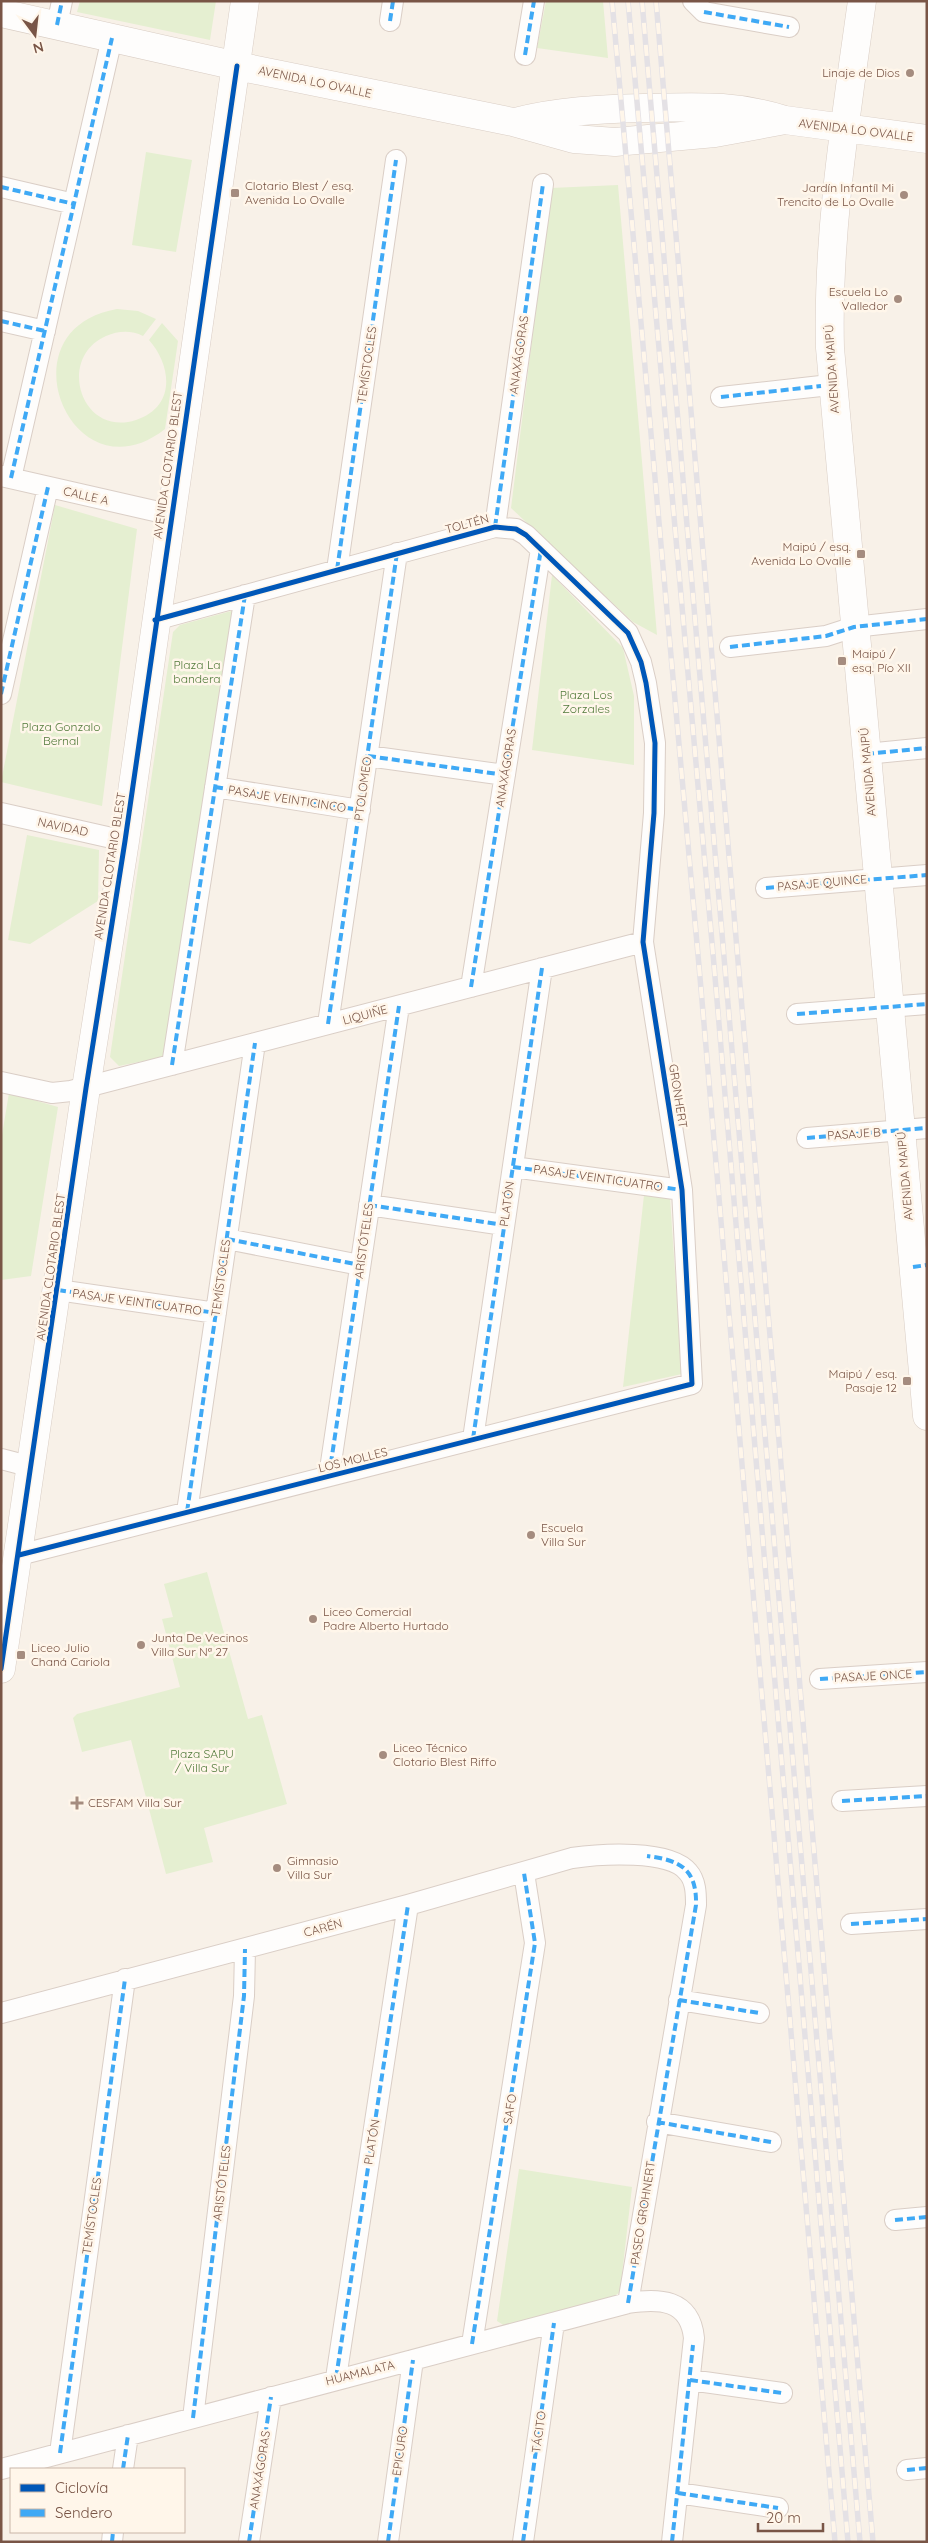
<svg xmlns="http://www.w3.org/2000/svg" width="928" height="2543" font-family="Quicksand,sans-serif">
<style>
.green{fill:#e5efd1}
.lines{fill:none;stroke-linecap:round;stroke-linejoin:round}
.street-casing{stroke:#dacec6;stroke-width:22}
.secondary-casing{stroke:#d9cdc4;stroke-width:29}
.street{stroke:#fefdfc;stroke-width:20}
.secondary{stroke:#fefdfc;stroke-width:28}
.rail-casing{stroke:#e4e1e5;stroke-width:5.5}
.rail{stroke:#fff6ea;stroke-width:4;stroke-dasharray:11;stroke-linecap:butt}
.quiet{stroke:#3fa9f5;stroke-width:4;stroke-dasharray:8 4;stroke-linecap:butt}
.cycleway-casing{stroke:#fff6ea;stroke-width:8}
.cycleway{stroke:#0057b8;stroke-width:5}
.poi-dot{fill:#a58c7f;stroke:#fff6ea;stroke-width:2}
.labels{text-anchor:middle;stroke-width:5;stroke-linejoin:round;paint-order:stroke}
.poi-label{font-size:12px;fill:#795546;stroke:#fff6ea;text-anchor:start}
.street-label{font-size:12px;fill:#795546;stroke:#fff6ea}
.park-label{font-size:12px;fill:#517a3a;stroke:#fff6ea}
</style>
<rect width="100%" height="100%" fill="#f8f1e8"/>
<path class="green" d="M80 1H216L210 40 77 12Z
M546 1H603L608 58 537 48Z
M146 152 192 160 176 252 132 245Z
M618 185 657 635 633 622 511 508 551 188Z
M117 309 138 311 156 319 143 336C131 330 118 331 106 336 56 358 81 438 136 420 176 407 172 366 149 340L162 323 178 341 165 429C72 502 0 329 117 309Z
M55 505 137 529 102 806 1 782Z
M552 575 623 648 634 696V765L532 750Z
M235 610 168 1056 119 1066 110 1057 173 632 180 625Z
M27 835 99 850 98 901 30 944 8 940Z
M9 1093 58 1107 31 1276 1 1280V1141Z
M644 1195 670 1198 682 1374 623 1387Z
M207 1572 248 1719 262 1715 287 1804 204 1828 213 1862 166 1874 131 1740 82 1752 73 1718 77 1714 180 1687 162 1619 173 1617 164 1584Z
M519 2169 632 2187 620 2292 612 2298 505 2326 497 2321Z"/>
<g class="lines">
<g class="street-casing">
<path id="street" d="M693 1 704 12 789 27
M390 21 393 1
M57 25 62 1
M525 55 534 1
M1 187 74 204
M1 321 45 331
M721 397 821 386
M1 476 172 515
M11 478 112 38
M495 527 543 184
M337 570 396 160
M730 647 826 636 854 627 927 619
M1 694 48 487
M866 754 927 748
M368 756 505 775
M215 787 360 810
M1 813 125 841
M766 888 927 875
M471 987 541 549
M797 1014 927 1004
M328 1024 397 553
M172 1065 245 595
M1 1082 52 1093 71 1091 643 942
M807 1138 927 1128
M513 1167 682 1190
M369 1205 504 1225
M227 1239 360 1265
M58 1290 216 1313
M473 1439 542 968
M1 1459 32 1467
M329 1476 399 1006
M187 1512 255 1043
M19 1555 692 1384 682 1190 643 942 654 813 655 743 646 683 641 662 628 633 526 535 516 529 495 527 155 620
M820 1679 927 1672
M842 1801 927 1796
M851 1924 927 1919
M679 2000 759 2013
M1 2013 408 1905 572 1858C600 1854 670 1849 688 1872 696 1881 696 1894 696 1905L628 2303
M657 2122 771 2142
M895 2220 927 2217
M472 2344 535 1943 524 1873
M336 2378 408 1905
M690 2380 782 2393
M193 2418 244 1996 245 1949
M60 2453 125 1979
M1 2469 628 2303C659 2298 690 2299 694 2338L672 2542
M123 2469 128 2435
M907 2470 927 2468
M678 2493 778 2508
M112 2542 113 2532
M249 2542 271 2397
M388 2542 413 2360
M523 2542 554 2323"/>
</g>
<g class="secondary-casing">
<path id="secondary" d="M862 1C846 116 827 232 830 348L927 1416
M1 13 237 66 513 122 574 139 615 142 715 133 785 120
M515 122C558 111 600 109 644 108 696 107 735 104 785 120L927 139
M1 1669 86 1088 125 841 245 1"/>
</g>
<use href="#street" class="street"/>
<use href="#secondary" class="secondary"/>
<g class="rail-casing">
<path id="rail" d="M612 1 699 966 835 2542
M628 1 714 965 848 2542
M642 1 860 2542
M656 1 873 2542"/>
</g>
<use href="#rail" class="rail"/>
<path class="quiet" d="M704 12 789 27
M390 21 393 1
M57 25 62 1
M525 55 534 1
M1 187 74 204
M1 321 45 331
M721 397 821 386
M11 478 112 38
M495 527 543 184
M337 570 396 160
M730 647 826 636 854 627 927 619
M1 694 48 487
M866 754 927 748
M368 756 505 775
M215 787 360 810
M766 888 927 875
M471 987 541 549
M797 1014 927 1004
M328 1024 397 553
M172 1065 245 595
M807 1138 927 1128
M513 1167 682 1190
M369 1205 504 1225
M227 1239 360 1265
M913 1267 927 1265
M58 1290 216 1313
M473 1439 542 968
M329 1476 399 1006
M187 1512 255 1043
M820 1679 927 1672
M842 1801 927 1796
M851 1924 927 1919
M679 2000 759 2013
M657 2122 771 2142
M895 2220 927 2217
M628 2303 696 1905C697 1869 680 1860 647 1856
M472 2344 535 1943 524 1873
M336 2378 408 1905
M690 2380 782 2393
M193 2418 244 1996 245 1949
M60 2453 125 1979
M123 2469 128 2435
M907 2470 927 2468
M678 2493 778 2508
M112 2542 113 2532
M249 2542 271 2397
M388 2542 413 2360
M523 2542 554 2323
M672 2542 693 2345"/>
<g class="cycleway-casing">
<path id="cycleway" d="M19 1555 692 1384 682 1190 643 942 654 813 655 743 646 683 641 662 628 633 526 535 516 529 495 527 155 620
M1 1669 86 1088 125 841 237 66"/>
</g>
<use href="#cycleway" class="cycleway"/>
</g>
<g class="poi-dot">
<circle cx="910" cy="73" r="5"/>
<rect x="230" y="188" width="10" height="10" rx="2.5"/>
<circle cx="904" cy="195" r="5"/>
<circle cx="898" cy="299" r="5"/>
<rect x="856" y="549" width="10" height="10" rx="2.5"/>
<rect x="837" y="656" width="10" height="10" rx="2.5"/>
<rect x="902" y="1376" width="10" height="10" rx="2.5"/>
<circle cx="531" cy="1535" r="5"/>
<circle cx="313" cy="1619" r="5"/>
<circle cx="141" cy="1645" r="5"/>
<rect x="16" y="1650" width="10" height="10" rx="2.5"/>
<circle cx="383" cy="1755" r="5"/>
<path d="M74.5 1795.5h5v5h5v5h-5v5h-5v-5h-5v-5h5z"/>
<circle cx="277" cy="1868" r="5"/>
</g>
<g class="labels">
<g class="poi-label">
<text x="900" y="77" text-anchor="end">Linaje de Dios</text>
<text x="245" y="190">Clotario Blest / esq.<tspan x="245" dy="14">Avenida Lo Ovalle</tspan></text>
<text x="894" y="192" text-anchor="end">Jardín Infantíl Mi<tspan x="894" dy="14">Trencito de Lo Ovalle</tspan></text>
<text x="888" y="296" text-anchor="end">Escuela Lo<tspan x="888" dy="14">Valledor</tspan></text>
<text x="851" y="551" text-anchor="end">Maipú / esq.<tspan x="851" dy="14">Avenida Lo Ovalle</tspan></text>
<text x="852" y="658">Maipú /<tspan x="852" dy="14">esq. Pío XII</tspan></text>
<text x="897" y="1378" text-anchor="end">Maipú / esq.<tspan x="897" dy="14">Pasaje 12</tspan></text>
<text x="541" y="1532">Escuela<tspan x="541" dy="14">Villa Sur</tspan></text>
<text x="323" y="1616">Liceo Comercial<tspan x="323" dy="14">Padre Alberto Hurtado</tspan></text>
<text x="151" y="1642">Junta De Vecinos<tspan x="151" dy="14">Villa Sur Nª 27</tspan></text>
<text x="31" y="1652">Liceo Julio<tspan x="31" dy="14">Chaná Cariola</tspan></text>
<text x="393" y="1752">Liceo Técnico<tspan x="393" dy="14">Clotario Blest Riffo</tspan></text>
<text x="88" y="1807">CESFAM Villa Sur</text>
<text x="287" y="1865">Gimnasio<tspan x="287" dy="14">Villa Sur</tspan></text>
</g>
<g class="street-label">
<text transform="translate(315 82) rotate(12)" y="4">AVENIDA LO OVALLE</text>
<text transform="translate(856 130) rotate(7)" y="4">AVENIDA LO OVALLE</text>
<text transform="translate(519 355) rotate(-82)" y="4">ANAXÁGORAS</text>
<text transform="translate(367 365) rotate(-82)" y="4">TEMÍSTOCLES</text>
<text transform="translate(832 369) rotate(-94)" y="4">AVENIDA MAIPÚ</text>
<text transform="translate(168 465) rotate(-82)" y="4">AVENIDA CLOTARIO BLEST</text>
<text transform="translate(86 496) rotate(13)" y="4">CALLE A</text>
<text transform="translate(467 524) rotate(-15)" y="4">TOLTÉN</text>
<text transform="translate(506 768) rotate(-81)" y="4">ANAXÁGORAS</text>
<text transform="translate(868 772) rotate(-95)" y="4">AVENIDA MAIPÚ</text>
<text transform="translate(363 789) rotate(-82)" y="4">PTOLOMEO</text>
<text transform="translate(287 799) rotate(9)" y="4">PASAJE VEINTICINCO</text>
<text transform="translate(63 827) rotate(12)" y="4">NAVIDAD</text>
<text transform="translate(110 866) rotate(-81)" y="4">AVENIDA CLOTARIO BLEST</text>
<text transform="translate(822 883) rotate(-5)" y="4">PASAJE QUINCE</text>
<text transform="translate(365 1015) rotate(-15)" y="4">LIQUIÑE</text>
<text transform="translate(678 1096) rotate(81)" y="4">GRONHERT</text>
<text transform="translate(854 1134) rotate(-4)" y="4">PASAJE B</text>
<text transform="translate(905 1176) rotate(-95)" y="4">AVENIDA MAIPÚ</text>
<text transform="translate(598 1178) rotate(8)" y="4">PASAJE VEINTICUATRO</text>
<text transform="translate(507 1204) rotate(-82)" y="4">PLATÓN</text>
<text transform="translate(364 1241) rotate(-82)" y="4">ARISTÓTELES</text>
<text transform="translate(51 1267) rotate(-82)" y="4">AVENIDA CLOTARIO BLEST</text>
<text transform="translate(221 1278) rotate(-82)" y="4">TEMÍSTOCLES</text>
<text transform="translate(137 1302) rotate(8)" y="4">PASAJE VEINTICUATRO</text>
<text transform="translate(353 1460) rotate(-14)" y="4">LOS MOLLES</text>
<text transform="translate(873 1676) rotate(-3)" y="4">PASAJE ONCE</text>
<text transform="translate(323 1928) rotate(-15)" y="4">CARÉN</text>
<text transform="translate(510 2109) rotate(-81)" y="4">SAFO</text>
<text transform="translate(372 2142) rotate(-81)" y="4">PLATÓN</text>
<text transform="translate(222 2183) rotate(-83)" y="4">ARISTÓTELES</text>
<text transform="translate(643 2213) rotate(-81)" y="4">PASEO GROHNERT</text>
<text transform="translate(92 2216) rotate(-82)" y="4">TEMÍSTOCLES</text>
<text transform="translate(360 2373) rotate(-14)" y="4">HUAMALATA</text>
<text transform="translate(539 2432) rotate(-82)" y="4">TÁCITO</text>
<text transform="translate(400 2451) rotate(-82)" y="4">EPICURO</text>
<text transform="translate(260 2470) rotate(-81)" y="4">ANAXÁGORAS</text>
</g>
<g class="park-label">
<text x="197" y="669">Plaza La<tspan x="197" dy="14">bandera</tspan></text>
<text x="586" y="699">Plaza Los<tspan x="586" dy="14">Zorzales</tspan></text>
<text x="61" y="731">Plaza Gonzalo<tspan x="61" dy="14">Bernal</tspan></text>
<text x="202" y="1758">Plaza SAPU<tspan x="202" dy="14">/ Villa Sur</tspan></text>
</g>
</g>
<rect width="928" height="2543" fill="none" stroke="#795546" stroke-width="5"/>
<rect x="10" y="2468" width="175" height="65" fill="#fff6ea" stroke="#c9b6a8"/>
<rect x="20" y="2484" width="25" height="8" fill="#0057b8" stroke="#c9b6a8"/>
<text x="55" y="2493" font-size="15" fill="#795546">Ciclovía</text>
<rect x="20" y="2509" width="25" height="8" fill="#3fa9f5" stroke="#c9b6a8"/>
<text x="55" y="2518" font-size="15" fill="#795546">Sendero</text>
<g transform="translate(35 35) rotate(165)" stroke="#fff6ea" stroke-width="4" paint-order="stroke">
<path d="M0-4L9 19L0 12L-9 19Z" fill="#795546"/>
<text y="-8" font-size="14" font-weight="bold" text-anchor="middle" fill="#795546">N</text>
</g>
<path d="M758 2523v8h65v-8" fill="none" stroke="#795546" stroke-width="2.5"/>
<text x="766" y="2523" font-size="15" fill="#795546" stroke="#fff6ea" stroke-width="4" paint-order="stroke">20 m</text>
</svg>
